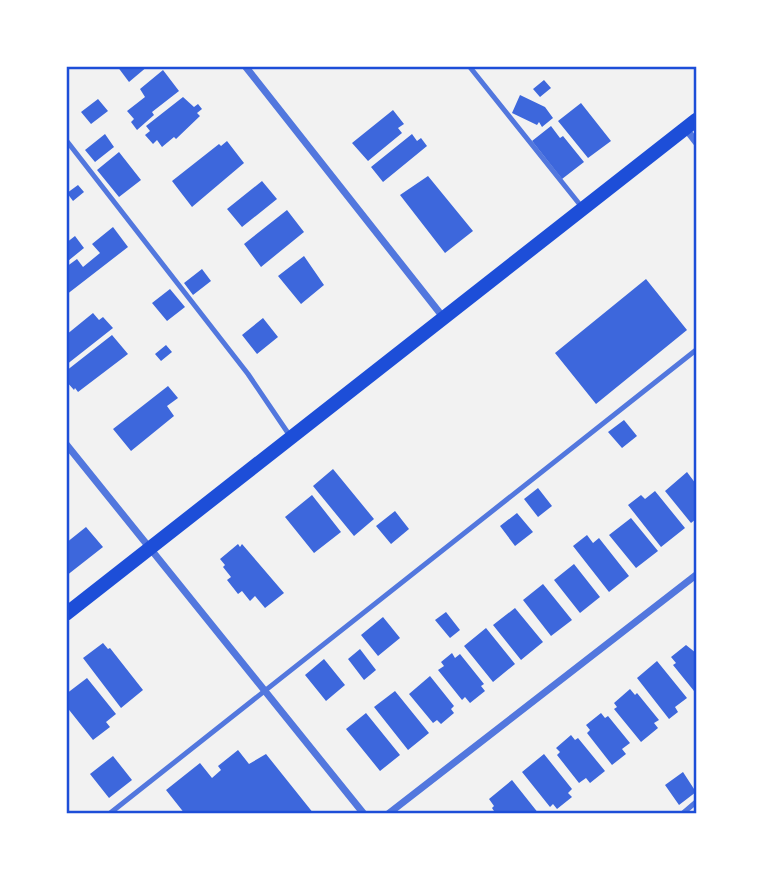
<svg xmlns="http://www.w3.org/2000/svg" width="763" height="880" font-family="'PT Sans Narrow',sans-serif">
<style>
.building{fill:#3d67dc}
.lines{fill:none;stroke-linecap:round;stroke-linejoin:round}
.service{stroke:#5277de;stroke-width:5}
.minor{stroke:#5277de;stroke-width:7}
.secondary{stroke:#1d4ed8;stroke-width:14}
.neatline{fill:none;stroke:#1d4ed8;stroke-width:2.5}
</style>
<rect width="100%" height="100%" fill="#f2f2f2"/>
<path class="building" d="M117 66H148L129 82Z
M163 70 179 91 152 112 154 115 137 130 131 122 134 119 127 111 145 97 140 89Z
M544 80 551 88 540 97 533 89Z
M520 95 545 107 553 118 542 127 539 122 537 125 512 113Z
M183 97 194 107 198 104 202 109 197 113 200 116 176 139 174 137 162 147 157 140 153 144 145 135 150 131 146 126Z
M98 99 108 111 91 124 81 112Z
M581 103 611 141 588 158 558 121Z
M393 110 404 124 398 128 402 133 368 161 352 143Z
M551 126 560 138 563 136 584 162 562 179 532 141Z
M105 134 114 147 95 162 85 150Z
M412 134 417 141 421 138 427 146 383 182 371 167Z
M227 141 244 163 192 207 172 181 219 144 221 146Z
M119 152 141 180 119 197 97 170Z
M428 176 473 231 445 253 400 195Z
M262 181 277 199 242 227 227 209Z
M78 185 84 192 73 201 67 193Z
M287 210 304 232 261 267 244 244Z
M113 227 128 247 66 295V267L77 259 83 267 100 253 92 244Z
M75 236 84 248 68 261 66 243Z
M304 256 324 285 301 304 278 276Z
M202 269 211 281 193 295 184 283Z
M646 279 687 330 596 404 555 353Z
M170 289 185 307 167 321 152 303Z
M93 313 99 320 103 317 113 328 66 365V335Z
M263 318 278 337 257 354 242 335Z
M112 335 128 354 78 392 75 388 74 390 66 381V371Z
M166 345 172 352 161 361 155 354Z
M168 386 178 398 167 406 174 416 131 451 113 429Z
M624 420 637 436 622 448 608 432Z
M333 469 374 519 354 536 313 486Z
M687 472 696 484V519L691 523 665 491Z
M538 488 552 506 538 517 524 499Z
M655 491 685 528 661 547 628 505 641 495 645 499Z
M312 495 341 532 314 553 285 517Z
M395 511 409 529 391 544 376 526Z
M517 513 533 532 515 546 500 526Z
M631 518 658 551 636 568 609 535Z
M86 527 103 547 66 576V543Z
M587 535 593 543 599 538 629 576 609 592 573 546Z
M238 544 240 547 242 544 284 593 265 608 255 596 250 601 242 591 238 594 227 580 231 577 223 567 225 565 220 559Z
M574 564 600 597 580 613 554 580Z
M543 584 572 620 551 636 523 600Z
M515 608 543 642 521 660 493 625Z
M446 612 460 630 450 638 435 620Z
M383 617 400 638 378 656 361 635Z
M486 628 515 664 493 682 464 646Z
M103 643 108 649 110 648 143 690 121 708 83 658Z
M686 645 696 653V690L694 691 673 665 676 663 671 657Z
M360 649 376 670 364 680 348 659Z
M452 653 455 658 460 654 484 684 481 686 485 691 470 703 465 697 462 700 438 670 444 666 441 662Z
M324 659 345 685 326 701 305 675Z
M657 661 687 698 675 707 678 712 669 719 637 678Z
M430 676 454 706 451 709 454 713 441 724 437 720 433 723 409 694Z
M87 678 116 714 106 722 110 727 93 740 66 706V694Z
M630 689 635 695 637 693 659 720 654 723 658 728 641 742 614 709 617 707 614 703Z
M395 691 429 733 408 750 374 707Z
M366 713 400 755 380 771 346 729Z
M601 713 605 718 608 716 630 743 622 749 626 754 612 765 587 733 590 730 586 725Z
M571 735 575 740 578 738 605 771 590 783 586 778 579 783 557 755 560 752 556 748Z
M238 750 249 764 266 754 314 814H185L166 790 200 763 212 778 221 770 218 766Z
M544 754 572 789 568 793 572 797 557 809 553 804 550 807 522 772Z
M113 756 132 780 109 798 90 774Z
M683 772 696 792 679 805 665 785Z
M512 780 539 814H496L492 808 494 806 489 799Z"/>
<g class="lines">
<path class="service" d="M469 66 581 206
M66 140 248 374 290 436
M109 814 696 350
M682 814 696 802"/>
<path class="minor" d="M245 66 443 317
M686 129 696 142
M66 444 364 814
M388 814 696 575"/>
<path class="secondary" d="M66 614 696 120"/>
</g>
<rect width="763" height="880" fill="none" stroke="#ffffff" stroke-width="136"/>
<rect x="68" y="68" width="627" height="744" class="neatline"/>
</svg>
